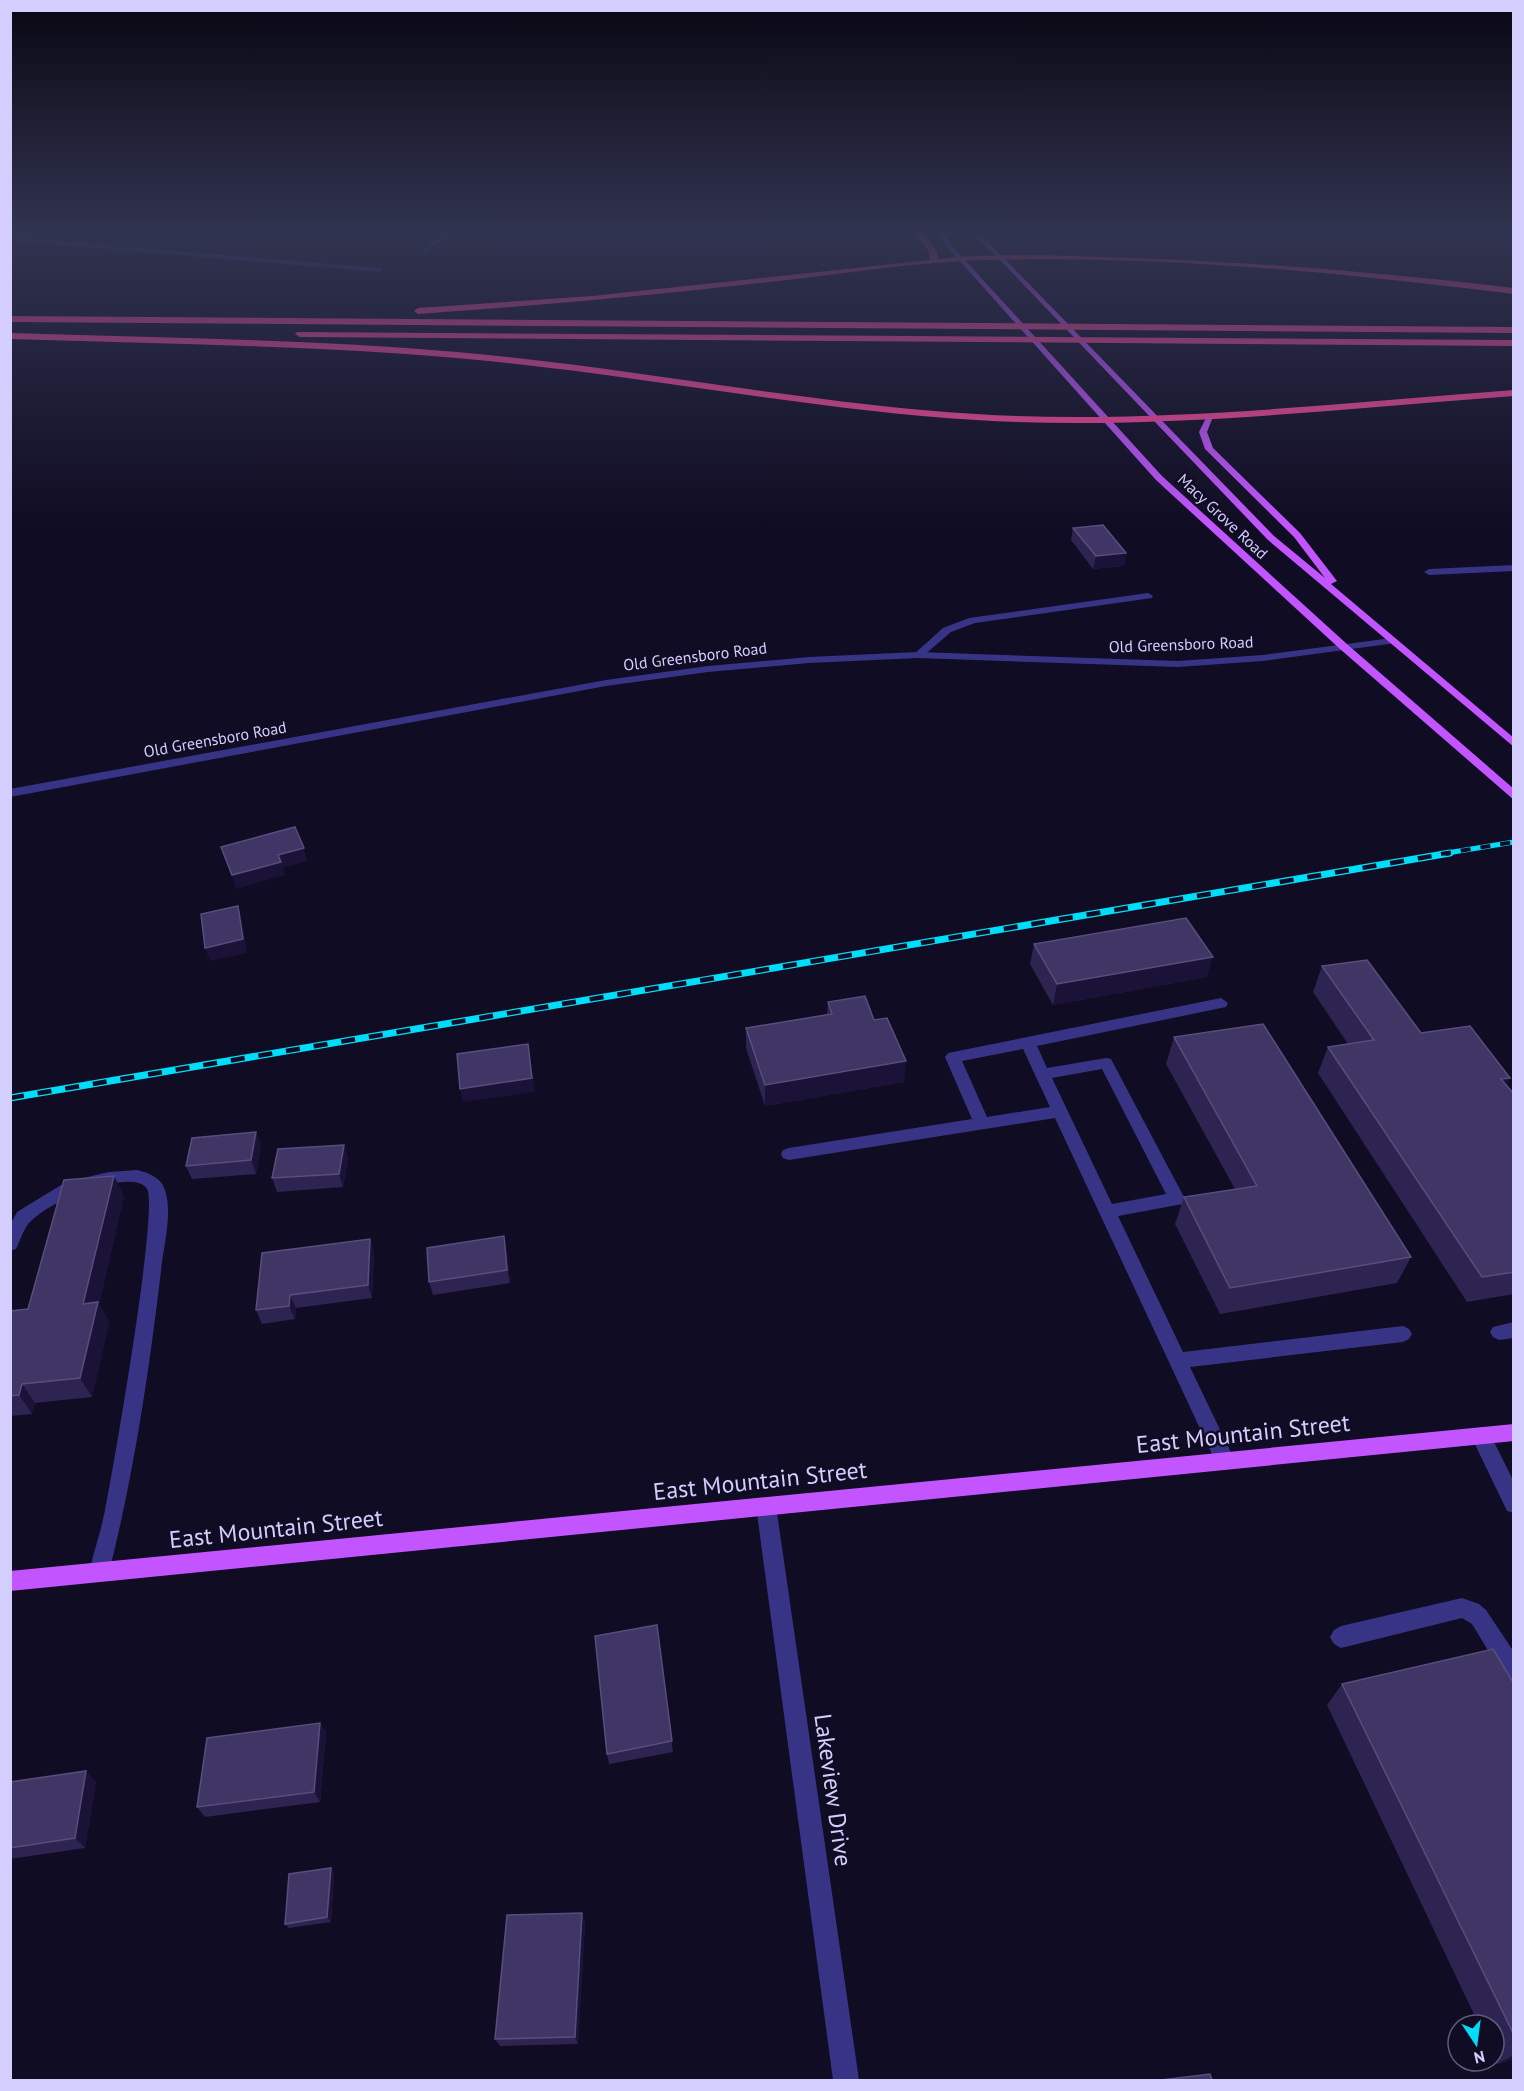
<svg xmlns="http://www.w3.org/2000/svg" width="1524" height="2091" font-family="'PT Sans',sans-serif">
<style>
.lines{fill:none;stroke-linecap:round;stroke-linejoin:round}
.service{fill:#383485;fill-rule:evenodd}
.minor{fill:#383485;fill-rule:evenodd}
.tertiary{fill:#383485;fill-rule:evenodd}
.secondary{fill:#6b65ff;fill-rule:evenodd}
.primary{fill:#c255ff;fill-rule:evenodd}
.motorway{fill:#ff499e;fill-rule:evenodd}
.rail-far1-casing{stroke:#00ddf9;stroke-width:5}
.rail-casing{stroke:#00ddf9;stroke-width:7}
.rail-far1{stroke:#100c23;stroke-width:4;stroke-dasharray:10;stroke-linecap:butt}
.rail{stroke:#100c23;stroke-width:4.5;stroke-dasharray:14;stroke-linecap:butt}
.wall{fill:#2e2452}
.shaded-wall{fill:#1a1337}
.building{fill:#3f3665;stroke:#574e7d;stroke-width:1.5}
.labels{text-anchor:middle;stroke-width:5;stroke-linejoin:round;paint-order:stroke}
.far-street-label{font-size:16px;fill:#d4ceff;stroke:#100c23}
.near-street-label{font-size:24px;fill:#d4ceff;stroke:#100c23}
</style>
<rect width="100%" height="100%" fill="#100c23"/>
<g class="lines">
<path class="service" d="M445 232H452L427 252H423V250Z
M10 237 380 268 383 270 380 272 10 241Z
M1148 593 1153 596 1152 598 975 623 951 632 922 657 913 655 943 628 969 618Z
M1221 998 1228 1003 1226 1007 1037 1046 1047 1068 1106 1058 1111 1059 1185 1199 1183 1204 1177 1205 1118 1216 1183 1352 1403 1326 1409 1329 1412 1334 1409 1339 1403 1342 1190 1367 1235 1461 1232 1467 1225 1470 1218 1467 1055 1118 789 1160 783 1158 781 1154 783 1150 789 1148 972 1119 945 1057 948 1053ZM1023 1049 1050 1107 987 1117 962 1061ZM1102 1069 1166 1194 1112 1204 1052 1078Z
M137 1170C148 1173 161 1177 165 1190 173 1214 163 1247 161 1271 149 1372 134 1474 109 1572L106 1579 99 1582 92 1579 89 1572C94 1551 101 1531 105 1510 113 1471 159 1208 147 1189 138 1175 104 1185 91 1189 73 1193 45 1208 31 1221 24 1227 20 1241 16 1249L10 1251V1225L17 1212 66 1182 109 1172Z
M1514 1322V1338L1499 1340 1493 1337 1490 1332 1493 1327Z
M1481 1427 1488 1430 1514 1482V1513L1507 1511 1471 1436 1474 1430Z
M1462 1598 1479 1604 1486 1610 1514 1652V1683L1506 1680 1472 1624 1462 1618 1341 1648 1334 1644 1330 1637 1334 1630 1341 1626Z"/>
<path class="minor" d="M1514 565V571L1429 575 1424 572 1429 569Z
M766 1497 773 1499 776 1506 859 2080H833L756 1506 759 1499Z"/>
<path class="tertiary" d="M1392 638 1397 641 1396 643 1263 661 1178 667 918 658 809 663 708 672 606 686 10 797V789L606 680 708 666 809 657 918 652 1178 661 1263 655Z"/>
<path class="secondary" d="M935 232H942L963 260H959Z
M971 232H978L1003 257V259H999Z"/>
<path class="primary" d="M999 257H1003L1274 536 1325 578 1294 537 1205 449 1199 432 1208 414H1214L1207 432 1213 448 1300 533 1337 581 1331 584 1514 738V747L1268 540 999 259Z
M959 258H963L1162 476 1348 645 1514 789V800L1340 649 1156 480 959 260Z
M1514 1424V1441L10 1591V1571Z"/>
<path class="motorway" d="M915 232H923L937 252 938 259C1001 252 1065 256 1129 258 1257 262 1385 273 1514 288V294C1332 272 1146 253 962 261 895 265 826 276 759 283 645 296 532 306 418 314L414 311 418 308 592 296 930 260 929 252Z
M10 316 1514 327V333L10 322Z
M297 332 1514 340V346L300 337 295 334Z
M10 333C159 338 309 339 457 352 631 367 802 403 976 414 1155 425 1335 403 1514 390V396C1335 409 1155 431 976 420 802 409 631 373 457 358 309 345 159 344 10 339Z"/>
<g class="rail-far1-casing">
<path id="rail-far1" d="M1441 854 1514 842"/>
</g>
<g class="rail-casing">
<path id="rail" d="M10 1098 1450 853"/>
</g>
<use href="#rail-far1" class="rail-far1"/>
<use href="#rail" class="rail"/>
</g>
<path class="wall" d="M1073 528 1126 553 1124 566 1093 569 1071 540Z
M1034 944 1207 977 1053 1005 1030 964Z
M1322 966 1421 1033 1510 1078 1506 1084 1514 1094V1294L1467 1302 1318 1073 1328 1047 1348 1044 1313 992Z
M828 1002 874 1020 904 1082 765 1106 746 1048V1028L827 1014Z
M1174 1037 1411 1257 1397 1283 1220 1314 1175 1224 1184 1197 1235 1189 1166 1064Z
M256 1132 261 1145 256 1174 192 1179 186 1166Z
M344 1145 348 1158 343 1187 277 1192 272 1178Z
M124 1196 99 1304 109 1322 92 1397 35 1403 32 1414 10 1416V1311L28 1309Z
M370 1239 374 1252 372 1298 296 1308 295 1319 262 1324 256 1310Z
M507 1250 510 1283 433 1295 429 1282Z
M657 1625 673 1752 609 1764 607 1754Z
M1342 1684H1514V2059L1497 2064 1494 2057V2025H1479L1327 1705Z
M320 1723 326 1733 320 1802 205 1817 197 1807Z
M96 1781 85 1848 10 1859V1782Z
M331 1868 334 1873 331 1922 289 1928 285 1924Z
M582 1913 585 1922 578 2044 500 2046 495 2039Z"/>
<path class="shaded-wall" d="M1126 553 1124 566 1093 569 1096 556Z
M304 848 307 861 283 868 285 875 236 889 232 875 278 855Z
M238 906 242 920 247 953 210 961 205 948Z
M1213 957 1207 977 1053 1005 1057 984Z
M528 1044 535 1092 463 1102 460 1089Z
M906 1061 904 1082 765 1106V1085Z
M1510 1078 1496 1103 1501 1079Z
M256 1132 261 1145 256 1174 251 1160Z
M344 1145 348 1158 343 1187 339 1174Z
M114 1176 124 1196 99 1304 109 1322 92 1397 80 1378 83 1304Z
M504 1236 507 1250 510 1283 507 1270Z
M370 1239 374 1252 372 1298 368 1285Z
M290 1295 296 1308 295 1319 289 1306Z
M22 1384 35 1403 32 1414 19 1395Z
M320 1723 326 1733 320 1802 314 1792Z
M86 1771 96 1781 85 1848 75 1838Z
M331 1868 334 1873 331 1922 327 1917Z
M582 1913 585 1922 578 2044 575 2037Z
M1514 2055V2059L1497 2064Z"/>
<path class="building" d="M1103 525 1126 553 1096 556 1073 528Z
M295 827 304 848 278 855 281 862 232 875 221 847Z
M238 906 243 939 205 948 201 914Z
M1186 918 1213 957 1057 984 1034 944Z
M1367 960 1421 1033 1470 1026 1510 1078 1501 1079 1514 1094V1272L1482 1277 1328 1047 1374 1040 1322 966Z
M865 996 874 1020 887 1018 906 1061 765 1085 746 1028 832 1014 828 1002Z
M1263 1024 1411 1257 1230 1288 1184 1197 1257 1186 1174 1037Z
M528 1044 532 1078 460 1089 457 1054Z
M256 1132 251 1160 186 1166 192 1138Z
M344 1145 339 1174 272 1178 278 1149Z
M114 1176 83 1304 98 1302 80 1378 22 1384 19 1395 10 1396V1311L28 1309 64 1180Z
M504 1236 507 1270 429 1282 427 1248Z
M370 1239 368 1285 290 1295 289 1306 256 1310 262 1253Z
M657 1625 672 1741 607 1754 595 1636Z
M1493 1649 1514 1684V2035L1342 1684Z
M320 1723 314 1792 197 1807 207 1738Z
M86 1771 75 1838 10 1848V1782Z
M331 1868 327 1917 285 1924 289 1874Z
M582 1913 575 2037 495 2039 507 1915Z
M1210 2074 1212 2080H1161Z"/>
<linearGradient id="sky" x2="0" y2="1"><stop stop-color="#090713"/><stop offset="0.44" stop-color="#313450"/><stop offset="1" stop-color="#313450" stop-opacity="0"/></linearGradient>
<rect width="1524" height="525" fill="url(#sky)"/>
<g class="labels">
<g class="far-street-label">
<text transform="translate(1223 516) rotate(43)" y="6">Macy Grove Road</text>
<text transform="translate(1181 644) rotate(-2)" y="6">Old Greensboro Road</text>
<text transform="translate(695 656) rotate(-7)" y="6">Old Greensboro Road</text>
<text transform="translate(215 739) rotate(-10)" y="6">Old Greensboro Road</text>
</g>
<g class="near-street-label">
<text transform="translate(1243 1434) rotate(-6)" y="8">East Mountain Street</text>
<text transform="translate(760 1481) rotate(-6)" y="8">East Mountain Street</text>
<text transform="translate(276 1529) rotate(-6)" y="8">East Mountain Street</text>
<text transform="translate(833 1790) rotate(82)" y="8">Lakeview Drive</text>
</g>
</g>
<rect width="1524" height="2091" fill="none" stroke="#d4ceff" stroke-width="24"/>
<g transform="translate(1476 2043) rotate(167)"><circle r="28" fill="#100c23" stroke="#5e5a7b" stroke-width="1.5"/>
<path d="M0-4.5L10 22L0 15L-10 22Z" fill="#00ddf9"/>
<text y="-9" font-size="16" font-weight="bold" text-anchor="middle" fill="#d4ceff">N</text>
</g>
</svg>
